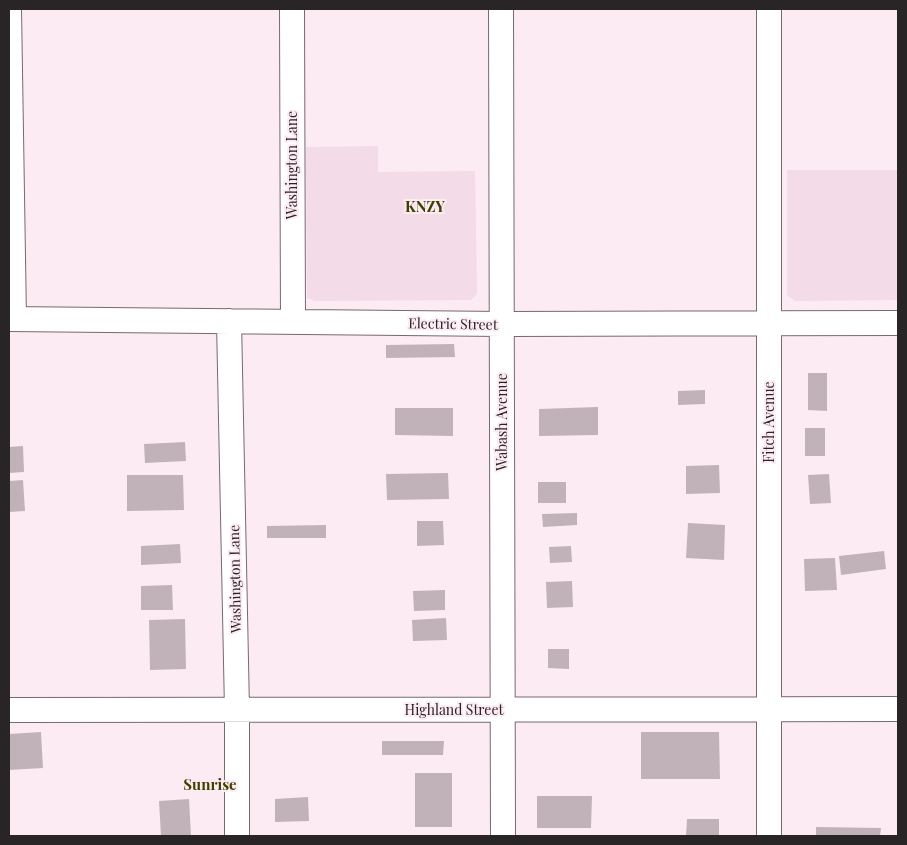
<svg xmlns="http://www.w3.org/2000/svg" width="907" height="845" font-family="'Playfair Display',serif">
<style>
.built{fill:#f3dbe7}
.building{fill:#c1b2b9}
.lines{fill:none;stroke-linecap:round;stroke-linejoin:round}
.minor-casing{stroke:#776970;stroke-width:26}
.minor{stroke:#fff;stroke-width:24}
.labels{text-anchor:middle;stroke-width:4;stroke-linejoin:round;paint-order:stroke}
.street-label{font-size:14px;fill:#292426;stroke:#fcebf3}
.neighbourhood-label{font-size:15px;font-weight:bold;fill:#3e4000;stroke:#fcebf3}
</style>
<rect width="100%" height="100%" fill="#fcebf3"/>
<path class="built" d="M378 146V172L475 171 477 294 471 300 315 301 307 298 306 147Z
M787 170H898V300L795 301 787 295Z"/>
<path class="building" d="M454 344 455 357 386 358V345Z
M808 373H827V411L808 410Z
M705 390V404L678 405V391Z
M598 407V435L539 436V409Z
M395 408H453V436L395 435Z
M805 428H825V456H805Z
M185 442 186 461 145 463 144 444Z
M23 446 24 472 9 473V447Z
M719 465 720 493 686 494V466Z
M448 473 449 499 387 500 386 474Z
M829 474 831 503 810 504 808 475Z
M127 475H183L184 510 127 511Z
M23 480 25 511 9 512V481Z
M538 482H566V503H538Z
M577 513V525L543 527 542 514Z
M417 521H443L444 545 417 546Z
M688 523 725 525 724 560 686 558Z
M326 525V538H267V526Z
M180 544 181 563 141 565V546Z
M571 546 572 562 550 563 549 547Z
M884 551 886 569 841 575 839 556Z
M835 558 837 590 805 591 804 559Z
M572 581 573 607 547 608 546 582Z
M172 585 173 610H141V586Z
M445 590V610L414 611 413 591Z
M446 618 447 640 413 641 412 620Z
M185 619 186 669 150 670 149 620Z
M548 649H569V669L548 668Z
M41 732 43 768 9 770V734Z
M641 732H719L720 779H641Z
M382 741H444L443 755H382Z
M415 773H452V827H415Z
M537 796H592L591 828H537Z
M308 797 309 821 275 822V799Z
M189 799 191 836H161L159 801Z
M687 819H719V836H686Z
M816 827 881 828 880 836H816Z"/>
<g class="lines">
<g class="minor-casing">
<path id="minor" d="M9 9 14 319
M292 9 293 322
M501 9 503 836
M769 9V836
M9 319 502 324 898 323
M229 321 237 710V836
M9 710 898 709"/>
</g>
<use href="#minor" class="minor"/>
</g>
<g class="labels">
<g class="street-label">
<text transform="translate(292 165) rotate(-90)" y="5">Washington Lane</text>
<text transform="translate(453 324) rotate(1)" y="5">Electric Street</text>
<text transform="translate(502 422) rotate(-90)" y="5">Wabash Avenue</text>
<text transform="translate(769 422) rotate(-90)" y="5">Fitch Avenue</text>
<text transform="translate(235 579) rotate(-91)" y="5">Washington Lane</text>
<text x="454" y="715">Highland Street</text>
</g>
<g class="neighbourhood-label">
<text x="425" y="212">KNZY</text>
<text x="210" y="790">Sunrise</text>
</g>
</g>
<rect width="907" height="845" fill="none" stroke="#292426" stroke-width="20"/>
</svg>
